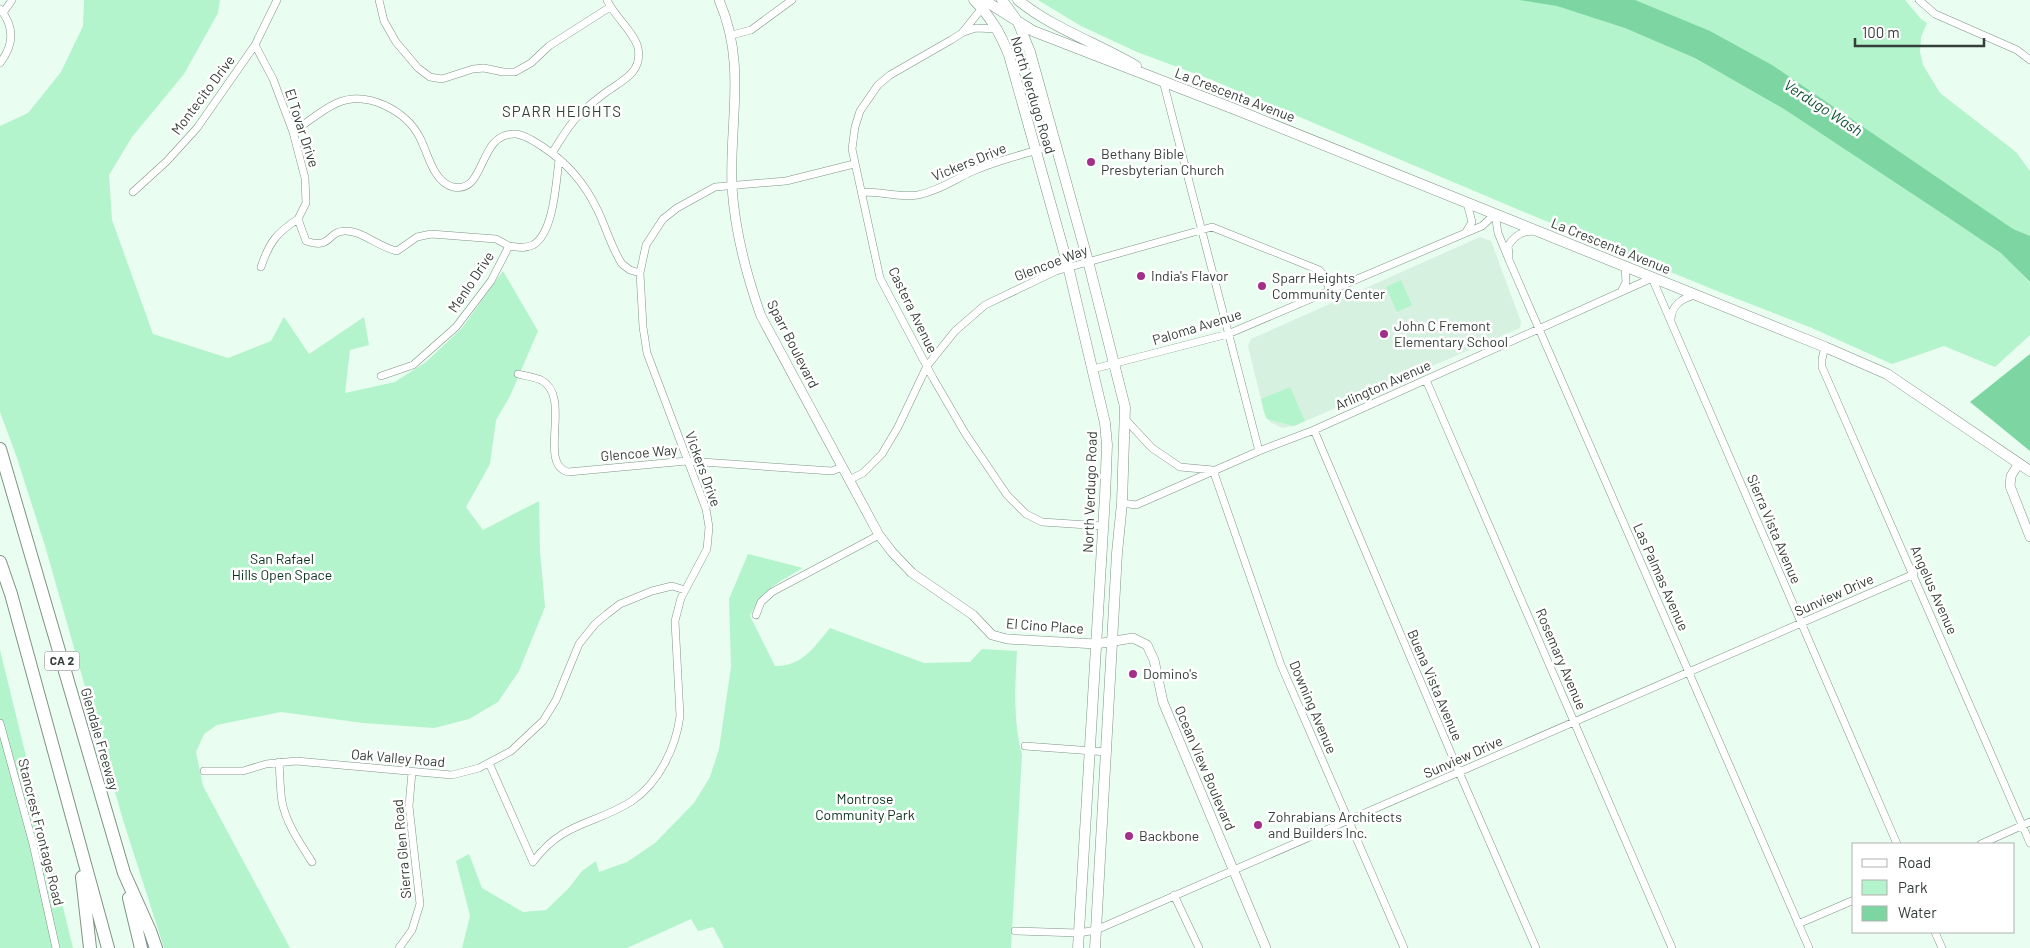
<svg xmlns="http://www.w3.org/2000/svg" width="2030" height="948" font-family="Barlow,sans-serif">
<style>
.built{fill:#d7f1e0}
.green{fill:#b3f4cc}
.water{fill:#7dd6a2}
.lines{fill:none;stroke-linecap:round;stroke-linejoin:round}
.minor-casing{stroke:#819387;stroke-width:8}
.tertiary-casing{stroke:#819387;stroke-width:10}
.secondary-casing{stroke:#819387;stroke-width:11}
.motorway-casing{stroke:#819387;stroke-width:14}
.minor{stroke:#fff;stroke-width:7}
.tertiary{stroke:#fff;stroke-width:9}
.secondary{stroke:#fff;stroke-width:10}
.motorway{stroke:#fff;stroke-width:12}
.poi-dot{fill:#a2308b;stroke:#fff;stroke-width:2}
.labels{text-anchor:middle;stroke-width:5;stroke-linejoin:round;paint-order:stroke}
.shield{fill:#fff;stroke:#727874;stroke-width:1}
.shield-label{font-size:12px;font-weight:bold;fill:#363e39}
.street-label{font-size:14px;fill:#363e39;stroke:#fff}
.poi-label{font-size:14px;fill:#363e39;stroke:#fff;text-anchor:start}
.park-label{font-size:14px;fill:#0b321e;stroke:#fff}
.water-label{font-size:15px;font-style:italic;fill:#0f5333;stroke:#fff}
.neighbourhood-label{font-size:15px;letter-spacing:1px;fill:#324338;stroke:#fff}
</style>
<rect width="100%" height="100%" fill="#e9fdf0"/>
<path class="built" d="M1480 237 1491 241 1521 322 1520 328 1294 426 1282 428 1270 422 1264 412 1248 346 1251 339Z"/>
<path class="green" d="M84 0H220L218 13 184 74 132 137 109 175 112 220 153 334 228 358 271 341 284 317 309 354 364 317 369 345 350 350 345 393 395 382 426 362 462 328 503 271 538 331 510 396 496 420 490 464 466 507 483 530 539 501 540 551 545 607 519 671 498 702 469 719 434 728 363 723 281 712 217 725 204 734 196 752 203 786 290 948H164L123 820 45 546 17 458 0 412V126L28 113 61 72 83 26Z
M1038 0H1905L1921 19 1927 23 1921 37 1920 52 1923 65 1940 93 2016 152 2030 171V236L2003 254 2030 283V335L1995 367 1944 346 1892 364 1812 328 1717 291 1524 212 1212 80 1137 52 1081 26Z
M1401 280 1412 305 1397 312 1386 287Z
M1290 387 1305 421 1294 426 1267 419 1264 412 1261 399Z
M748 554 803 568C779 582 762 589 750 616L775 666C802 667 815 646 830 628L924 663 970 662 982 649 1017 651C1015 686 1013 721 1022 755L1011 948H724L713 927 698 931 691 919 627 948H462L470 916 456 861 469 854 482 888 523 912 546 910 568 889 582 871 596 861 599 872 627 862 655 843 694 803 710 777 719 749 731 667 729 599Z
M0 650 73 948H0Z"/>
<path class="water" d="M1519 0H1635L1710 31 1772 65 2013 229 2030 236V282L2001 253 1952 220 1784 109 1695 58 1625 28 1557 6Z
M2030 354V451L1970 402Z"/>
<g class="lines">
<g class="minor-casing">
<path id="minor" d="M379 0 384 21 396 42 418 68 430 77 442 79 473 69 484 68 503 72H515L531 63 549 46 610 7
M1919 0 1935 14 2017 50 2030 60
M982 8 962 33 951 40 890 75 878 85 860 111 855 127 852 149 880 278 933 378 965 433 1007 495 1026 514 1042 522 1103 526
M0 9C15 27 14 45 0 63
M3 13 12 0
M964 32 976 28 998 29
M732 35 751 30 792 0
M255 45 273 79 293 132 305 178 306 203 298 219 306 241C332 250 327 231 345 231 361 230 380 248 397 251L417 237 431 234 496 239 509 246
M1163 81 1259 451
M293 132C307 123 321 110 337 103 367 90 407 111 420 138 428 153 433 182 453 187 487 194 477 132 516 134 526 135 535 142 543 147 566 162 585 184 597 209 606 227 611 247 622 264L630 270 640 273
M552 153C560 141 568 126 578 116 586 107 596 100 605 93 621 81 643 73 638 48 635 33 614 16 607 0
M133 192 167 161 197 128 255 45 277 0
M861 192C880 191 898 198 918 195 938 191 954 180 971 172 998 160 1028 153 1056 145
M1495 214 1498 233 1509 260 1809 948
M1466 232 1472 222 1467 203
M1509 255 1508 246C1515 235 1522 231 1535 231
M261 267C269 243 276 233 298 219
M1622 290 1626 282 1625 267
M1671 320C1671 306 1682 298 1695 295
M1825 347 1822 359V367L2030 843
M1093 369 1228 334 1482 226 1495 214
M518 374C525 376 534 377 541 380 573 396 537 464 568 472L687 461 832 471 842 467
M381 376 413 365 456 327 491 281 509 246C517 247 525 249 533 245 554 233 556 182 559 160
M1426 380 1672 948
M1125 419 1152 448 1180 467 1213 470 1281 665 1404 948
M1314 430 1459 772 1536 948
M849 480 863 473 882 454 898 427 927 366 955 331 985 305 1056 271 1212 227 1319 270 1323 274 1330 290
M1122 503 1136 505 1259 451 1314 430 1652 278 1897 844
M756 615 761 602 772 592 879 535
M0 723 33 844 56 948
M1025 746 1107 752
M279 762C280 775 280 789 282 802 286 823 300 843 312 862
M489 763 533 862C563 821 595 825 632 801 659 783 676 747 680 716L675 621 681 598 707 549 709 527 706 509 647 353 643 327 640 273 646 245 663 219 677 208 715 187 786 181 854 164
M204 771H243L266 764 296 761 452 775 479 768 511 751 543 721 556 700 579 644 595 624 607 614 620 604 652 591 672 586 685 590
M1981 844 2030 822
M1174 895 1199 948
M1798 924 1854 900
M1015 931 1079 933 1096 930 1914 574
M1935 932 1942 948
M399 948 412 930 420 904 409 806 412 772"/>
</g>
<g class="tertiary-casing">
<path id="tertiary" d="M719 0C747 64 729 122 732 187 735 233 746 274 761 316L879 535 892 552 912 573 973 615 992 635 1007 639 1096 644 1133 638 1147 645 1154 660 1163 702 1266 948
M2019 463 2011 476 2010 486 2030 537"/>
</g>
<g class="secondary-casing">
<path id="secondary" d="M974 0C991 17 1000 33 1009 55L1068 266 1105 423 1107 445 1105 496 1078 948
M984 0 1033 31 1237 110 1825 347 1887 374 2030 471
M1002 0 1018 22 1030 52 1088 261 1125 407 1122 503 1117 553 1095 948
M1018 0C1050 27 1099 44 1136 66"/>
</g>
<g class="motorway-casing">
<path id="motorway" d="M0 449 124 873 150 931 156 948
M0 562 11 594 108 948
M82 877 90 948
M129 898 141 948"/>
</g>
<use href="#minor" class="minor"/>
<use href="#tertiary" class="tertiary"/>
<use href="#secondary" class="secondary"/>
<use href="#motorway" class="motorway"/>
</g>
<g class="poi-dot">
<circle cx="1091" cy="162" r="5"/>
<circle cx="1141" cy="276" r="5"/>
<circle cx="1262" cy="286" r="5"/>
<circle cx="1384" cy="334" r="5"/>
<circle cx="1133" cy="674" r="5"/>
<circle cx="1258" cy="825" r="5"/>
<circle cx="1129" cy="836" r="5"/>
</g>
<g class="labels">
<rect class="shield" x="44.5" y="651.5" width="35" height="19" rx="4"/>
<g class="shield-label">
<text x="62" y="665">CA 2</text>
</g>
<g class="street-label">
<text transform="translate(203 95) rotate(-53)" y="5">Montecito Drive</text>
<text transform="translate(1033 95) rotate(73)" y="5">North Verdugo Road</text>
<text transform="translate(1235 95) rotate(21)" y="5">La Crescenta Avenue</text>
<text transform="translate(302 128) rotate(72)" y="5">El Tovar Drive</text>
<text transform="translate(969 162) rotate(-22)" y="5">Vickers Drive</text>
<text transform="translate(1611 246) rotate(22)" y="5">La Crescenta Avenue</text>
<text transform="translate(1051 263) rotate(-21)" y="5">Glencoe Way</text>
<text transform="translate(471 282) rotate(-56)" y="5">Menlo Drive</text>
<text transform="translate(913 310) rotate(64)" y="5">Castera Avenue</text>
<text transform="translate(1197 327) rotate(-17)" y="5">Paloma Avenue</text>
<text transform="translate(793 344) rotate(63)" y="5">Sparr Boulevard</text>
<text transform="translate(1383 385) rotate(-24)" y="5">Arlington Avenue</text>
<text transform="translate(639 453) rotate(-5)" y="5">Glencoe Way</text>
<text transform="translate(703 469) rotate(70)" y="5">Vickers Drive</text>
<text transform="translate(1090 492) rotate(-88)" y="5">North Verdugo Road</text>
<text transform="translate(1774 529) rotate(67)" y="5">Sierra Vista Avenue</text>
<text transform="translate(1661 577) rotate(66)" y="5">Las Palmas Avenue</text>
<text transform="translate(1934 590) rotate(66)" y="5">Angelus Avenue</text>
<text transform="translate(1834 595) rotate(-24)" y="5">Sunview Drive</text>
<text transform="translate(1045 626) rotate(4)" y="5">El Cino Place</text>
<text transform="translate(1561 659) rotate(67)" y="5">Rosemary Avenue</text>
<text transform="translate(1435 685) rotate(67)" y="5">Buena Vista Avenue</text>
<text transform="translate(1313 707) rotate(67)" y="5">Downing Avenue</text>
<text transform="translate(100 739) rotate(74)" y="5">Glendale Freeway</text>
<text transform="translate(1463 757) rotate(-24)" y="5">Sunview Drive</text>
<text transform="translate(398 758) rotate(5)" y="5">Oak Valley Road</text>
<text transform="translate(1205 768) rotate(67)" y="5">Ocean View Boulevard</text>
<text transform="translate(41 832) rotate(76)" y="5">Stancrest Frontage Road</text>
<text transform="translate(402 849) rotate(-95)" y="5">Sierra Glen Road</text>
</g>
<g class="poi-label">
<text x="1101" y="159">Bethany Bible<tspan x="1101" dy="16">Presbyterian Church</tspan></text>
<text x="1151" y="281">India's Flavor</text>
<text x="1272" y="283">Sparr Heights<tspan x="1272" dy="16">Community Center</tspan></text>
<text x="1394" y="331">John C Fremont<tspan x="1394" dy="16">Elementary School</tspan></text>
<text x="1143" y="679">Domino's</text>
<text x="1268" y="822">Zohrabians Architects<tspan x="1268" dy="16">and Builders Inc.</tspan></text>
<text x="1139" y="841">Backbone</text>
</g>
<g class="park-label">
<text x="282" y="564">San Rafael<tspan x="282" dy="16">Hills Open Space</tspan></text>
<text x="865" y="804">Montrose<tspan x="865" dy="16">Community Park</tspan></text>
</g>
<g class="water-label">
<text transform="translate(1823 108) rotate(33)" y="5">Verdugo Wash</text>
</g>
<g class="neighbourhood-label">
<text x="562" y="117">SPARR HEIGHTS</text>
</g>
</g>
<rect x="1852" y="843" width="162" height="90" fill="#ffffff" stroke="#afb2b0"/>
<rect x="1862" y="859" width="25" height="8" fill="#ffffff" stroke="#afb2b0"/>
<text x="1898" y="868" font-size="15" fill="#363e39">Road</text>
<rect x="1862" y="880" width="25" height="15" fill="#b3f4cc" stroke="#afb2b0"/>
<text x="1898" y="893" font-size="15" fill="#363e39">Park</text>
<rect x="1862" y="906" width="25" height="15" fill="#7dd6a2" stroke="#afb2b0"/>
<text x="1898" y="918" font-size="15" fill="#363e39">Water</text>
<path d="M1855 38v8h129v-8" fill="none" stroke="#363e39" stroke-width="2.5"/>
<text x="1862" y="38" font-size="15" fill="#363e39" stroke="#ffffff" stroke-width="4" paint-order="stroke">100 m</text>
</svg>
